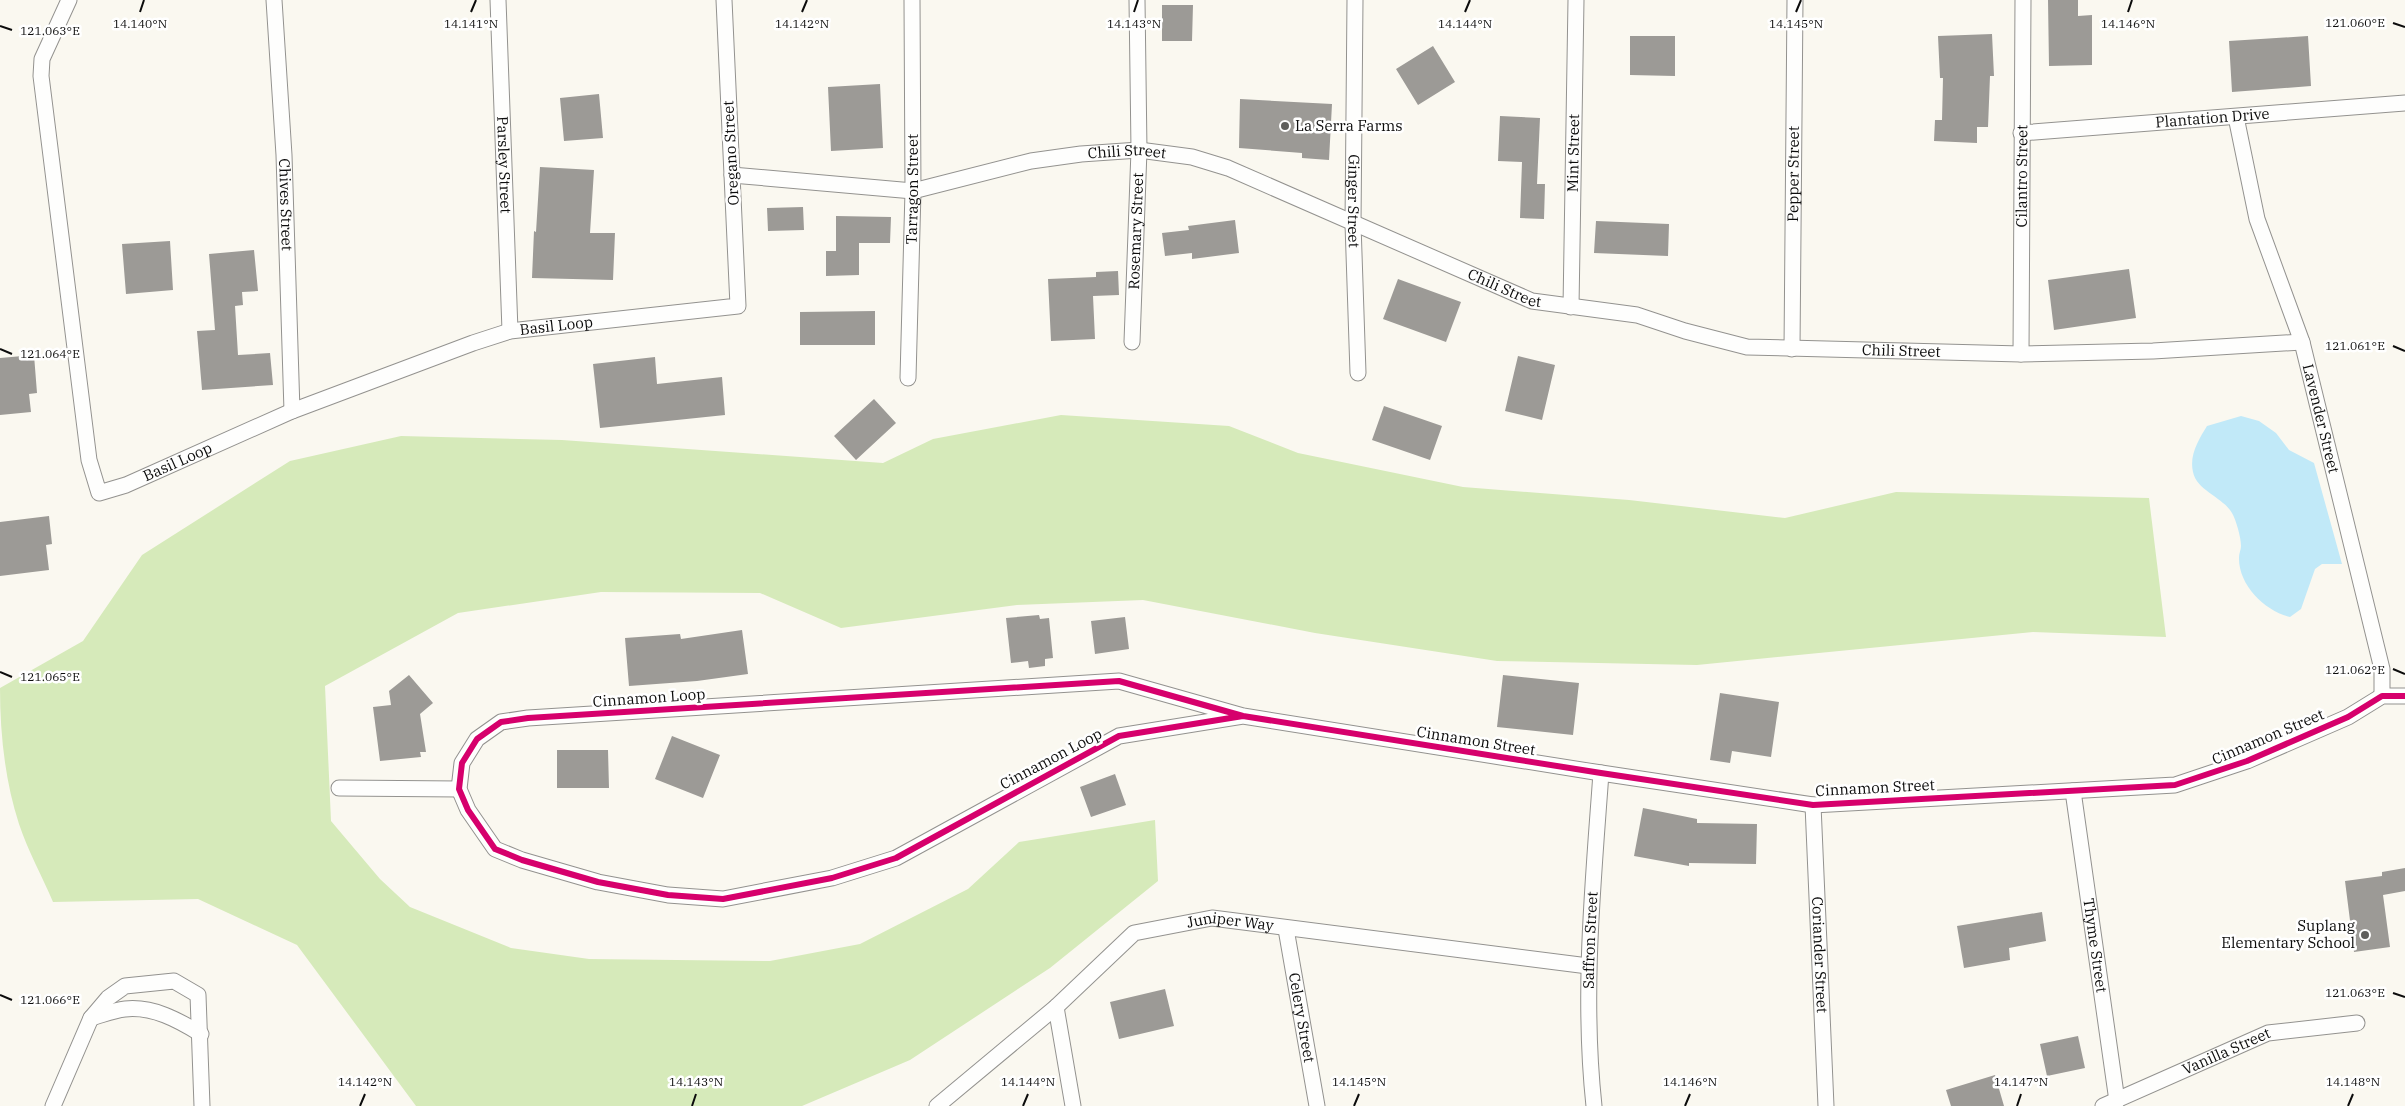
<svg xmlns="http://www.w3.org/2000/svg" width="2405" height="1106" font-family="'IBM Plex Serif',serif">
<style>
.forest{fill:#d6eaba}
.water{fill:#c1e9f8}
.building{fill:#9c9a96}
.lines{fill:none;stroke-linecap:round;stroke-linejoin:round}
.minor-casing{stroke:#93928f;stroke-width:17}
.minor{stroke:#fefefd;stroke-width:15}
.cycleway-casing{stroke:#fff;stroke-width:9}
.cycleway{stroke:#d6006c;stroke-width:6}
.ticks{fill:none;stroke:#0c0c0c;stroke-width:2}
.poi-dot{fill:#5f5f5c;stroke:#fff;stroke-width:2}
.labels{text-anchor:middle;stroke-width:5;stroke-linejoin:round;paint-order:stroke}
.street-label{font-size:15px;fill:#0c0c0c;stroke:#fff}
.poi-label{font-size:15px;fill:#0c0c0c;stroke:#fff;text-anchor:start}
.ticks-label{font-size:12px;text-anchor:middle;fill:#0c0c0c;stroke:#fff;stroke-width:5;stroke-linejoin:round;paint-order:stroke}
</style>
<rect width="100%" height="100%" fill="#faf8f0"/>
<path class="forest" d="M1061 415 1229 426 1298 453 1463 487 1629 500 1785 518 1896 492 2149 498 2166 637 2033 632 1697 665 1497 661 1315 633 1143 600 1017 605 841 628 760 593 601 592 458 613 325 686 331 821 380 879 410 907 511 948 589 959 770 961 860 944 968 889 1019 842 1155 820 1158 881 1050 968 910 1060 802 1106H416L297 945 198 899 53 902C42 876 28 851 19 824 5 781 0 734 0 688L83 641 142 555 290 461 401 436 562 440 883 463 933 439Z"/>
<path class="water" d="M2241 416 2259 421 2276 433 2289 450 2314 463 2342 564H2322L2315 569 2301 609 2290 617C2265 611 2238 585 2239 557 2239 553 2241 550 2241 546 2241 537 2236 520 2232 513 2223 497 2197 491 2193 472 2189 455 2199 439 2207 426Z"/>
<path class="building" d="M2048 0H2078V16L2092 15V65L2049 66Z
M1162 5H1193L1192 41H1162Z
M1992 34 1994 76H1990L1988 127H1977V143L1934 141 1935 120H1942L1943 78H1940L1938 36Z
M1630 36H1675V76L1630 75Z
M2308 36 2311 86 2232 92 2229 41Z
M1433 46 1455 82 1418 105 1396 69Z
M880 84 883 148 831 151 828 87Z
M599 94 603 138 564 141 560 98Z
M1240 99 1332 104 1329 160 1302 158V153L1239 148Z
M1500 116 1540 118 1537 184H1545L1544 219 1520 218 1522 162 1498 161Z
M540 167 594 170 590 233H615L613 280 532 278 534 231 536 232Z
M803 207 804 230 768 231 767 208Z
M836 216 891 217 890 243H859V275L826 276V251H836Z
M1235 220 1239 253 1192 259V253L1165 256 1162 233 1189 230 1188 226Z
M1596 221 1669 224 1668 256 1594 253Z
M170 241 173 290 126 294 122 244Z
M254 250 258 291 242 292 243 305 235 306 238 355 270 353 273 385 202 390 197 331 215 330 209 254Z
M2129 269 2136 318 2054 330 2048 280Z
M1118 271 1119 295 1093 296 1095 339 1051 341 1048 279 1096 277V272Z
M1398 279 1461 302 1446 342 1383 319Z
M875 311V345H800V312Z
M34 355 37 393 29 394 31 412 0 415V358Z
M1518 356 1555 365 1542 420 1505 411Z
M655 357 657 384 722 377 725 415 600 428 593 364Z
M874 399 896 423 856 460 834 436Z
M1384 406 1442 426 1430 460 1372 440Z
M49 516 52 544 46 545 49 570 0 576V522Z
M1039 615 1040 619 1049 618 1053 658 1045 659V666L1029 668 1028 661 1011 663 1006 618Z
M1125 617 1129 649 1095 654 1091 621Z
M742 630 748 674 697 681 629 686 625 638 680 634 681 639Z
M409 675 433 703 420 714 426 752H420L421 757 380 761 373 707 391 705 389 691Z
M1503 675 1579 683 1573 735 1497 727Z
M1720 693 1779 702 1771 757 1732 751 1730 763 1710 760Z
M672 736 720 755 703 798 655 779Z
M557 750H608L609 788H557Z
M1115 774 1126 805 1091 817 1080 787Z
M1643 808 1697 819V823L1757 824 1756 864 1689 863V866L1634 856Z
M2405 868V891L2383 895 2390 947 2354 952 2345 881 2382 876V872Z
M2042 912 2046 941 2009 948 2010 960 1964 968 1957 926Z
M1165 989 1174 1026 1119 1039 1110 1002Z
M2078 1036 2085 1068 2047 1076 2040 1044Z
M1995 1075 2004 1106H1951L1946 1090Z"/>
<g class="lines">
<g class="minor-casing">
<g id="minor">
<path id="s1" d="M69 0 42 59 41 76 89 460 99 493 126 485 292 411 473 343 510 331 738 306 724 0"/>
<path id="s2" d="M274 0 284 155 292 411"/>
<path id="s3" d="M498 0 510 331"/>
<path id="s4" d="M1355 0 1353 224 1358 373"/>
<path id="s5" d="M2236 117 2257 219 2302 342 2382 669V696"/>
<path id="s6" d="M2021 133 2405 103"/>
<path id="s7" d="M732 175 913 191 1031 161 1081 154 1139 150 1192 157 1228 168 1532 301 1637 315 1685 331 1747 347 2021 354 2153 351 2302 342"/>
<path id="s8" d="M1571 307 1576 0"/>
<path id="s9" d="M1132 342 1139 150 1137 0"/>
<path id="s10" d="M1792 349 1795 0"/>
<path id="s11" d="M2021 354 2023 0"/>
<path id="s12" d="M908 378 913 191 912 0"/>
<path d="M1243 716 1119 736 896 858 832 878 723 899 668 895 598 882 522 860 495 849 468 810 459 789 462 763 477 739 501 722 528 718 1119 681 1243 716 1601 773 1813 805 2175 785 2247 761 2348 717 2382 696H2405"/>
<path d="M339 788 459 789"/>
<path id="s13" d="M2073 791 2117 1101"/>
<path id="s14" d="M1813 805 1826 1106"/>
<path id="s15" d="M1286 929 1317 1106"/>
<path d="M1056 1007 1073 1106"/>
<path d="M91 1018C102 1015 114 1010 125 1009 153 1006 178 1020 201 1034"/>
<path d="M53 1106 91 1018 108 998 125 986 174 981 198 995 202 1106"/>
<path id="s16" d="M937 1106 1056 1007 1134 933 1212 918 1588 966"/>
<path id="s17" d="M1594 1106C1582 995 1593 884 1601 773"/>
<path id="s18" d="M2103 1106 2268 1033 2357 1023"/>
</g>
</g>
<use href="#minor" class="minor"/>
<g class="cycleway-casing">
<path id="cycleway" d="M1243 716 1119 736 896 858 832 878 723 899 668 895 598 882 522 860 495 849 468 810 459 789 462 763 477 739 501 722 528 718 1119 681 1243 716 1601 773 1813 805 2175 785 2247 761 2348 717 2382 696H2405"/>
</g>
<use href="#cycleway" class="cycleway"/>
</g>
<path class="ticks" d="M140 12 144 0M471 12 476 0M802 12 807 0M1134 12 1138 0M1465 12 1470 0M1796 12 1801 0M2128 12 2132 0M2393 23 2405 27M0 26 12 30M2393 346 2405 351M0 349 12 354M2393 669 2405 674M0 672 12 677M2393 993 2405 997M0 995 12 1000M360 1106 365 1094M692 1106 696 1094M1023 1106 1028 1094M1354 1106 1359 1094M1685 1106 1690 1094M2017 1106 2021 1094M2348 1106 2353 1094"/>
<g class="poi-dot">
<circle cx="1285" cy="126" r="5"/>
<circle cx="2365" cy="935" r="5"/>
</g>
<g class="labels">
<g class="street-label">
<text dy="5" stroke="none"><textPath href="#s6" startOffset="192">Plantation Drive</textPath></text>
<text transform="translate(731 153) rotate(-93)" y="5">Oregano Street</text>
<text dy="5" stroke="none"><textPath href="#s7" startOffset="400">Chili Street</textPath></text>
<text dy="5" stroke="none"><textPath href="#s8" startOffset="154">Mint Street</textPath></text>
<text dy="5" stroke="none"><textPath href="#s3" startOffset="165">Parsley Street</textPath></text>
<text dy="5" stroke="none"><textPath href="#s10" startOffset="175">Pepper Street</textPath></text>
<text dy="5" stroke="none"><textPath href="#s11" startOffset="178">Cilantro Street</textPath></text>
<text dy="5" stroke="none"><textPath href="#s12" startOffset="189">Tarragon Street</textPath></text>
<text dy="5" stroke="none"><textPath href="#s4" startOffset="201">Ginger Street</textPath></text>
<text dy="5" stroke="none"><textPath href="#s2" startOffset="205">Chives Street</textPath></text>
<text dy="5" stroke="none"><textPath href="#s9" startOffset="111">Rosemary Street</textPath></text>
<text dy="5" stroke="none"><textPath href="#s7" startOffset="805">Chili Street</textPath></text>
<text dy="5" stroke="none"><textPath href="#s1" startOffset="992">Basil Loop</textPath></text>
<text dy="5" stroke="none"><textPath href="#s7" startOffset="1210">Chili Street</textPath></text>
<text dy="5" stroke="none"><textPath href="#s5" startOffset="314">Lavender Street</textPath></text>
<text dy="5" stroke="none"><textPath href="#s1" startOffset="588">Basil Loop</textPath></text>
<text transform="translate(649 698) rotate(-4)" y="5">Cinnamon Loop</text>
<text transform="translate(2268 737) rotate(-23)" y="5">Cinnamon Street</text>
<text transform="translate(1476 741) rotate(9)" y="5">Cinnamon Street</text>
<text transform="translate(1051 759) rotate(-28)" y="5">Cinnamon Loop</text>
<text transform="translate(1875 788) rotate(-3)" y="5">Cinnamon Street</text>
<text dy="5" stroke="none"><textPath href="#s16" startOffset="360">Juniper Way</textPath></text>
<text dy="5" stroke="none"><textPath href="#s17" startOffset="166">Saffron Street</textPath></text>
<text dy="5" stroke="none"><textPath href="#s13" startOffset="156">Thyme Street</textPath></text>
<text dy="5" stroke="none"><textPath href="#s14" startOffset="150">Coriander Street</textPath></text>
<text dy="5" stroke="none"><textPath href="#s15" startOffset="90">Celery Street</textPath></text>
<text dy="5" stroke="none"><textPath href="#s18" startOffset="135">Vanilla Street</textPath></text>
</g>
<g class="poi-label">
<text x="1295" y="131">La Serra Farms</text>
<text x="2355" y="931" text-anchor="end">Suplang<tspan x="2355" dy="17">Elementary School</tspan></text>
</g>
</g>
<g class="ticks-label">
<text x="2355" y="27">121.060°E</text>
<text x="1465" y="28">14.144°N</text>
<text x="2128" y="28">14.146°N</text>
<text x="140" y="28">14.140°N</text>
<text x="471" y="28">14.141°N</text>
<text x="802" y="28">14.142°N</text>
<text x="1134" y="28">14.143°N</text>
<text x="1796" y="28">14.145°N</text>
<text x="50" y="35">121.063°E</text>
<text x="2355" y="350">121.061°E</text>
<text x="50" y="358">121.064°E</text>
<text x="2355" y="674">121.062°E</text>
<text x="50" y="681">121.065°E</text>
<text x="2355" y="997">121.063°E</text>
<text x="50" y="1004">121.066°E</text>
<text x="365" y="1086">14.142°N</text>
<text x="696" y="1086">14.143°N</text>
<text x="1028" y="1086">14.144°N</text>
<text x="1359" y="1086">14.145°N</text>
<text x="1690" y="1086">14.146°N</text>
<text x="2021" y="1086">14.147°N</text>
<text x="2353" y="1086">14.148°N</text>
</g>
</svg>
